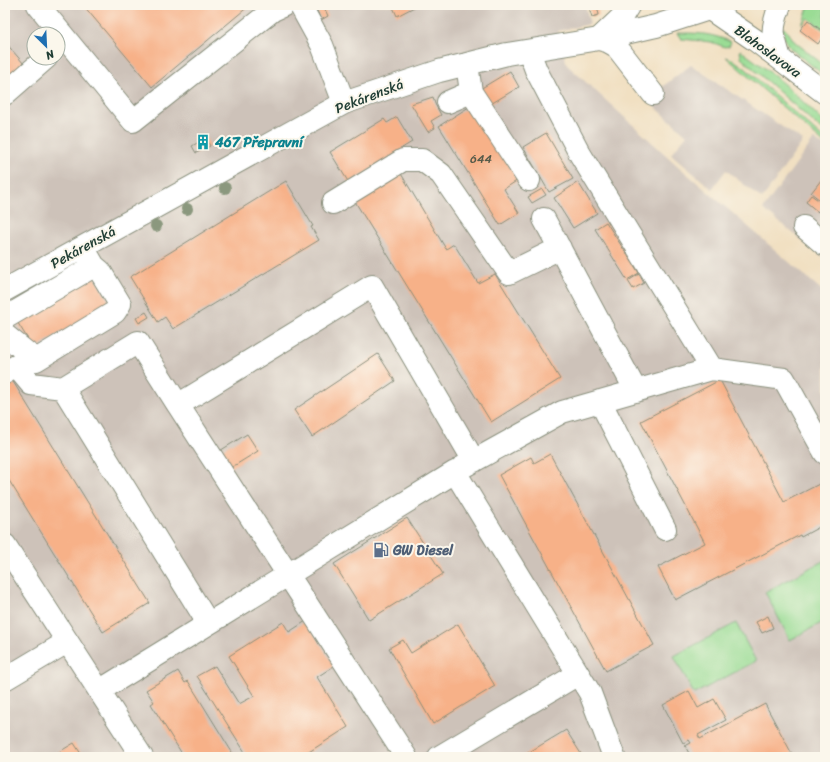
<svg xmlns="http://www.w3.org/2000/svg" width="830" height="762" font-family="Sriracha,sans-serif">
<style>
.industrial{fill:#cdc2b9;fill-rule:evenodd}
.green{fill:#9adc94;stroke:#5c8c64}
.building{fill:#f7b188}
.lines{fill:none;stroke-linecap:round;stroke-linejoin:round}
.minor-casing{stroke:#888e7b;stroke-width:24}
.major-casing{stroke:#888e7b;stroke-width:24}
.minor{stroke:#fff;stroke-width:22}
.major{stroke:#fff;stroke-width:22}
.tree{fill:#8b987e}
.labels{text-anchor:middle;stroke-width:4;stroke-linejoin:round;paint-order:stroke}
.number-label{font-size:12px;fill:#555a49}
.street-label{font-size:14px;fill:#1f3d34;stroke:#fbf7ec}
.culture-label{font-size:14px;font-weight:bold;fill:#0d838f;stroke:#fbf7ec;text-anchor:start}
.service-label{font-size:14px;font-weight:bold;fill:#4e5e75;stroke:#fbf7ec;text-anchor:start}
</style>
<rect width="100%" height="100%" fill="#fbf7ec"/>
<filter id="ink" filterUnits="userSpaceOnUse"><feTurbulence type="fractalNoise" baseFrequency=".025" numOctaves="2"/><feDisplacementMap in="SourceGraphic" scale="8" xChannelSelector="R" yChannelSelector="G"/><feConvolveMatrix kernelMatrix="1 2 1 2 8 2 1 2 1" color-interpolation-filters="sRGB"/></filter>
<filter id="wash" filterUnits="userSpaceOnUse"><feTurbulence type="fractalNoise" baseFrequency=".012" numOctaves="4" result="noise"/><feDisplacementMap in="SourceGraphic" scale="16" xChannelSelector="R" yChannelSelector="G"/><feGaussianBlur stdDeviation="0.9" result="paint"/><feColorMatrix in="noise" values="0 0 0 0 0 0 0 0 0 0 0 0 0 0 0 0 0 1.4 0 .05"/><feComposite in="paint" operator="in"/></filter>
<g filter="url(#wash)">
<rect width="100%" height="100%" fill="#f1e0c2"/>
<path class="industrial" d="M5 5H585L590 24 558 31 567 65 679 167 825 293V757H5ZM34 34H58V58H34Z
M691 65 803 141 762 199 726 170 712 189 671 154 687 135 646 99Z
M814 139 825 147V259L763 209Z"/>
<path class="green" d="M811 5H823L825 7V31L808 18 802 25 808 8Z
M782 28 786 29 795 42 825 66V76L791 49 785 40Z
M677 33C698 33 711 33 731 42L729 46 725 47 711 42 681 39Z
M740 50 766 69 793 92 825 123V131L821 129 741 58Z
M726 57 732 59 745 68 825 140V144Z
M825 560V621L790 640 765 592Z
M736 623 756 661 694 694 674 656Z"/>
<g id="blocks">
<path class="building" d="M83 5H250L152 87Z
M317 5H323L328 16 321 20 315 6Z
M392 5H418L397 16Z
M588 5H597L599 15 592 17Z
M808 20 825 33 818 44 800 30Z
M5 42 24 64 5 80Z
M510 71 519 87 489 105 480 89Z
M433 97 435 104 441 115 431 121 435 128 428 132 411 104Z
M472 105 518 180 504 189 519 213 500 225 439 126Z
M397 117 412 142 402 148 403 150 349 183 330 152 384 119 387 123Z
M546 133 573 179 549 192 523 147Z
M206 138 210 146 196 153 192 146Z
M400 172 446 249 454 244 478 283 495 274 560 379 491 422 354 200Z
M825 175V202L824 203 811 193Z
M286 181 313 226 311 227 319 240 173 329 165 317 158 322 130 277Z
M578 182 597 213 573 228 554 198Z
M542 189 546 195 532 203 528 197Z
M811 195 824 204 818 212 806 202Z
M606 222 639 273 627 280 595 229Z
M92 274 110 303 34 349 16 320Z
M639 274 644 283 633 289 628 281Z
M146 312 149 317 139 323 136 318Z
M378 354 395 381 312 437 294 410Z
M12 380 150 603 103 632 5 474V384Z
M720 380 784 502 825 481V524L801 537 800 535 675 600 658 567 705 543 641 421Z
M247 434 258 451 229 469 218 452Z
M550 454 654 645 606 671 499 475 531 457 534 463Z
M407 518 443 574 369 620 334 564Z
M768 616 773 628 762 633 756 622Z
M306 621 334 666 317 677 348 727 301 757H248L197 676 215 666 239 704 254 696 229 656 283 622 289 632Z
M458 624 495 686 433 724 389 648 403 640 411 653Z
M178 671 185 683 188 681 235 757H184L151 704 154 702 146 690Z
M689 691 698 708 714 699 726 720 698 735 700 739 765 704 792 754 787 757H691L685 746 691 743 689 740 683 743 663 705Z
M566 730 583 757H521Z
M74 743 83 757H55L54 755Z"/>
</g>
</g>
<g filter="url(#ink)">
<use href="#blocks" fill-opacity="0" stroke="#888e7b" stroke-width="1"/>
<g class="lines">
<g class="minor-casing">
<path id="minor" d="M38 5 133 121 273 10 284 5
M300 5 322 45 344 103
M599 39 607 41 616 46 653 94
M467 64 471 92 529 180
M5 94 46 58
M448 102 471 92
M333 203 403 160H422L441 174 509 273 560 248
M544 219 636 391
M804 227 825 245
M5 290 344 103 439 71 507 54 599 39 656 26 721 5
M5 318 94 266
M5 335 36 360 115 312 120 304 100 271 94 266 83 247
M712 369 784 379 825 453
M5 373 16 366 31 384 63 388
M600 401 665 529
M178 405 138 342 63 388 208 623
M461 468 562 412 712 369 580 154 536 70 529 51
M5 545 142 757
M5 679 67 642
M99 691 455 472 590 693 614 757
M406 757 178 405 372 286 474 461
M439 757 578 674"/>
</g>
<g class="major-casing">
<path id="major" d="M704 5 755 40 825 93
M780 5C771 29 772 34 780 58
M599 39 621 18 629 5"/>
</g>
<use href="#minor" class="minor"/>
<use href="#major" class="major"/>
</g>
<g class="tree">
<circle cx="225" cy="188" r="6"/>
<circle cx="187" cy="209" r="6"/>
<circle cx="156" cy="226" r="6"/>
</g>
</g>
<defs>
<g id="building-bare" transform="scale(1.2)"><path d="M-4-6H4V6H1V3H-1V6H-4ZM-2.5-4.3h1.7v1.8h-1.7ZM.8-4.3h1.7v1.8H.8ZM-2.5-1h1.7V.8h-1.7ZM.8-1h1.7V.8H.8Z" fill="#0f9aa8" stroke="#fbf7ec" stroke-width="2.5" paint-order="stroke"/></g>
<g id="fuel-bare" transform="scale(1.2)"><path d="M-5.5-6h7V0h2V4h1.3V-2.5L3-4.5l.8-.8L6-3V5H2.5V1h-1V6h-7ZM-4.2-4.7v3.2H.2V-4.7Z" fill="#5c6f8a" stroke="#fbf7ec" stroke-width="2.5" paint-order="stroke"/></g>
</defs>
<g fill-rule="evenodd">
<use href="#building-bare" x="203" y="142"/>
<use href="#fuel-bare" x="381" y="550"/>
</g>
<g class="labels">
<g class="number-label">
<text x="481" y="163">644</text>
</g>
<g class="street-label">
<text transform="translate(768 51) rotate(36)" y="5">Blahoslavova</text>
<text transform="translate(369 96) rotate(-21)" y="5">Pekárenská</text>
<text transform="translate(83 247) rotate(-29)" y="5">Pekárenská</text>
</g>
<g class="culture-label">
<text x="215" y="147">467 Přepravní</text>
</g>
<g class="service-label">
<text x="393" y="555">GW Diesel</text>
</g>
</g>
<rect width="830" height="762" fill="none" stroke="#fbf7ec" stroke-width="20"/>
<g transform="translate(46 46) rotate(156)"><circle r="19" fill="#fbf7ec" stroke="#a3ada2"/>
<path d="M0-3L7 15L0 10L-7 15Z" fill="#1f6fb2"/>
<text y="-6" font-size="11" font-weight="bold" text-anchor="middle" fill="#1f3d34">N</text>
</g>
</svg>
